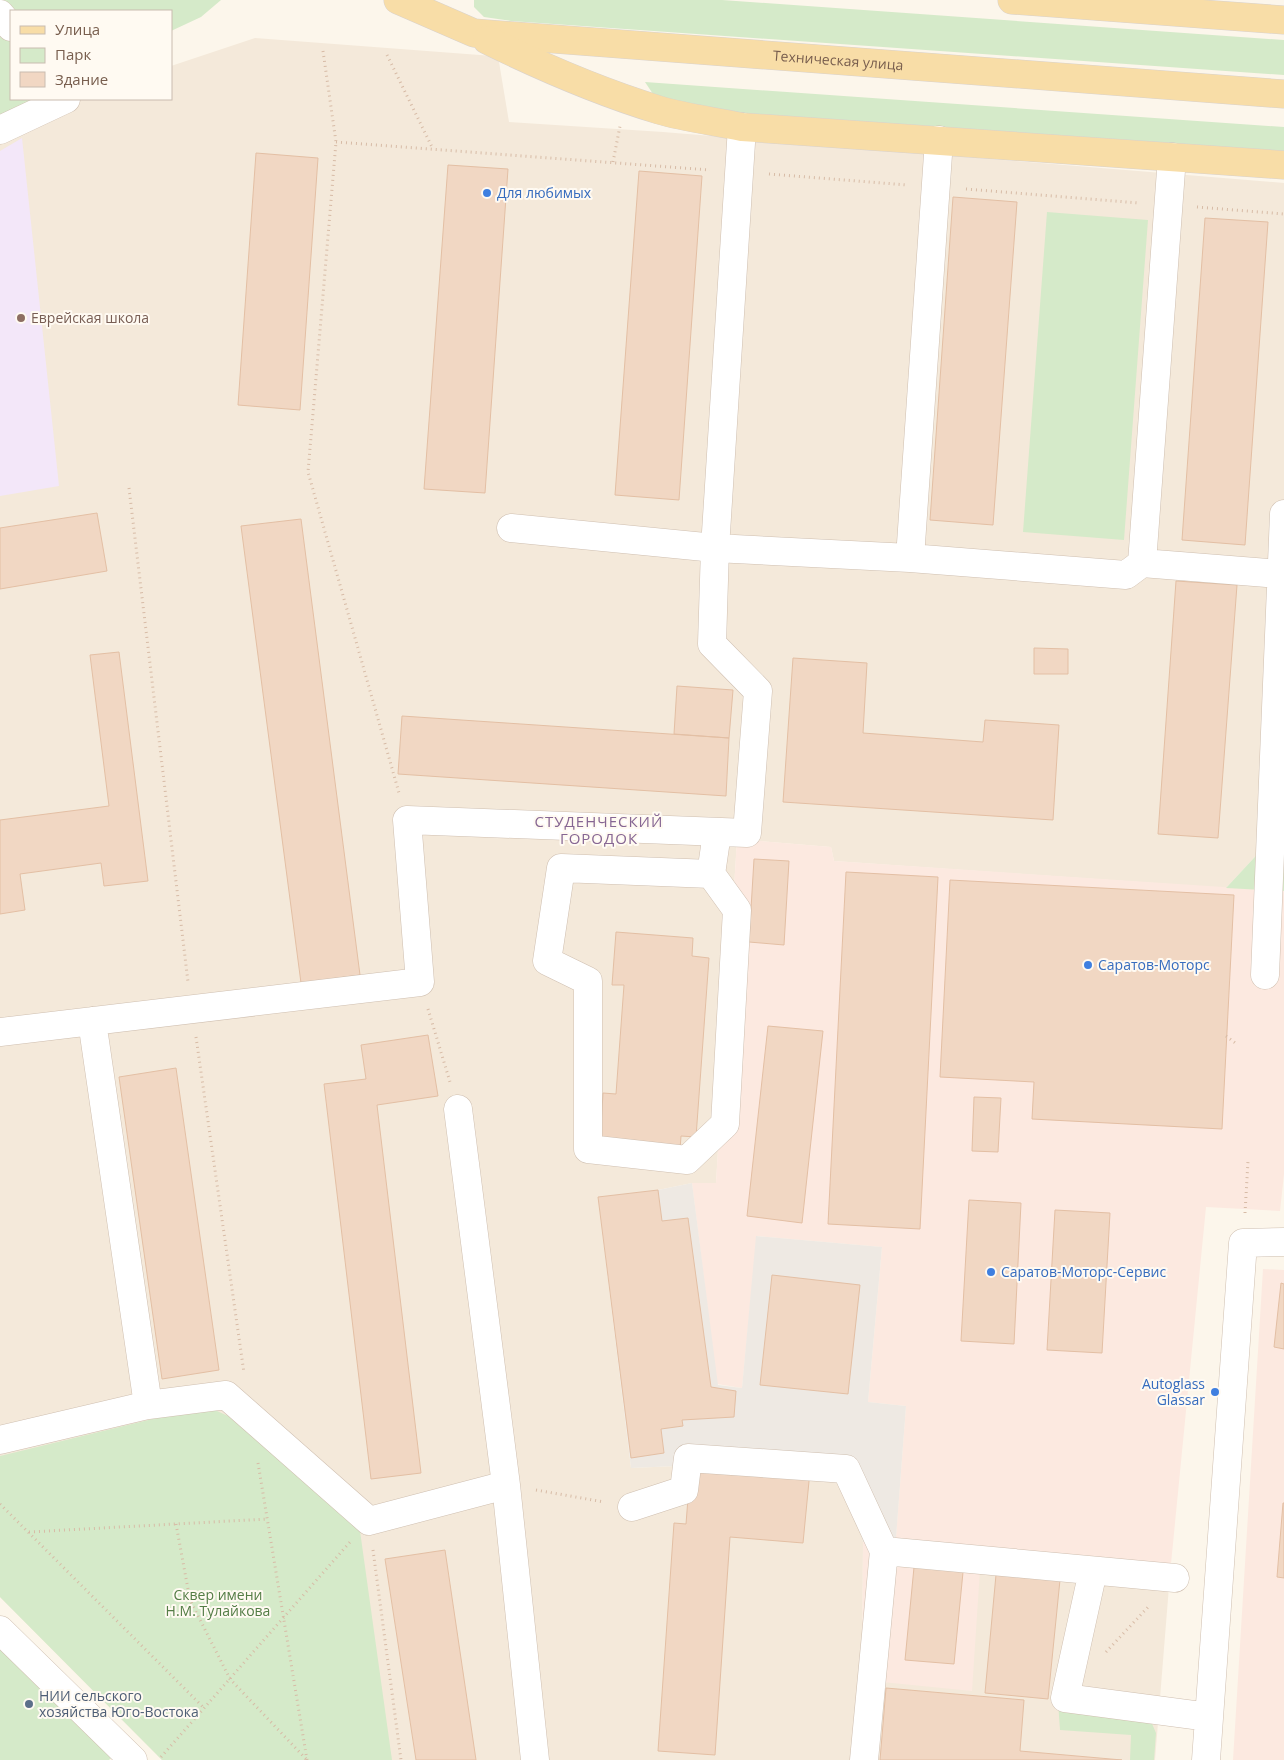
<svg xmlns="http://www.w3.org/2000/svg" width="1284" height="1760" font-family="'Open Sans',sans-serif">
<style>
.residential{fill:#f4e9da}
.commercial{fill:#fce9e0}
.industrial{fill:#eee9e3}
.education{fill:#f3e7f9}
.green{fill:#d5eac9}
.building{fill:#f1d7c3;stroke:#e3bfa4}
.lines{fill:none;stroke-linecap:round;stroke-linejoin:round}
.minor-casing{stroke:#cfbfb0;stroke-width:29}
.major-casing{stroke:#d9d2cd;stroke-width:29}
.path{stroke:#d7bba6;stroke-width:3;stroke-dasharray:1 4;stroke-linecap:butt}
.minor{stroke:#fff;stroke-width:28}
.major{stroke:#f8dda7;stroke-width:28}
.shop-dot{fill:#3f7fe0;stroke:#fffaf2;stroke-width:2}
.education-dot{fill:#8d6e63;stroke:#fffaf2;stroke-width:2}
.service-dot{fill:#5c6f8a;stroke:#fffaf2;stroke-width:2}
.labels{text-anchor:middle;stroke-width:4;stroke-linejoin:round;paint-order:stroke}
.street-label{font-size:14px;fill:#785e4e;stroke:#fffaf2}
.shop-label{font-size:14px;fill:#366cbe;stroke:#fffaf2;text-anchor:start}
.education-label{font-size:14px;fill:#785e54;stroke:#fffaf2;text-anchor:start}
.park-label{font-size:14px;fill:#547d46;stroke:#fffaf2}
.service-label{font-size:14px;fill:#4e5e75;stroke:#fffaf2;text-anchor:start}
.neighbourhood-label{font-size:15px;letter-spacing:1px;fill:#866693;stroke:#fffaf2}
</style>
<rect width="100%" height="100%" fill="#fcf6eb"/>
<path class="residential" d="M255 38 493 56 499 62 509 122 663 132 1284 183V748L1279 831 1226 888 834 861 831 847 737 839 716 1183H692L658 1190 598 1197 631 1468 677 1466 704 1444 810 1455 850 1491 863 1542 862 1680 981 1555 1170 1574 1155 1760H162L0 1597V125L72 99H171V66Z"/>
<path class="commercial" d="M737 839 831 847 834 861 1284 891V1174L1280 1211 1206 1207 1170 1574 981 1555 972 1691 862 1680 863 1542 896 1537 906 1406 868 1402 882 1247 757 1236 742 1388 717 1384 692 1183H716Z
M1263 1269 1284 1270V1760H1233Z"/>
<path class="industrial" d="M692 1183 718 1385 742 1388 756 1236 882 1247 868 1402 906 1406 896 1538 863 1542 850 1491 811 1455 704 1445 677 1466 631 1468 598 1197 658 1190Z"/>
<path class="education" d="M22 138 59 486 0 496V151Z"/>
<path class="green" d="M0 0H221L201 17 171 31V11H11V99H34L12 119 0 125Z
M474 0H722L1284 40V75L511 21 484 17 474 7Z
M645 82 1284 127V154L698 110 653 94Z
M1047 212 1148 220 1124 540 1023 532Z
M1284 748V891L1226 888 1279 831Z
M206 1406 228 1416 341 1509 360 1531 392 1760H162L0 1597V1456Z
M0 1648 115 1754 109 1760H0Z
M1058 1702 1147 1712 1156 1733 1154 1760H1130L1131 1735 1060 1730Z"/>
<path class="building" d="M256 153 318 158 300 410 238 405Z
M448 165 508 169 485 493 424 489Z
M639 171 702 176 679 500 615 495Z
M953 197 1017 202 993 525 930 520Z
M1205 218 1268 222 1245 545 1182 540Z
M97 513 107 571 0 589V528Z
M301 519 360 975 301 983 241 526Z
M1176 581 1237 585 1218 838 1158 834Z
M1034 648 1068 649V674H1034Z
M119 652 148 881 104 886 101 863 20 874 25 910 0 914V820L109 806 90 655Z
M793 658 867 663 863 733 983 742 985 720 1059 725 1053 820 783 802Z
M677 686 733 690 729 738 674 734Z
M402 716 729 738 726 796 398 774Z
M754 859 789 861 784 945 749 942Z
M846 872 938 877 920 1229 828 1224Z
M950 880 1234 895 1222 1129 1032 1119 1034 1082 940 1077Z
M616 932 693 938 692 956 709 958 696 1137 681 1136 680 1150 600 1144 603 1093 616 1094 624 985H612Z
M768 1026 823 1031 802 1223 747 1216Z
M428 1035 438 1096 377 1105 421 1473 371 1479 324 1084 366 1079 361 1045Z
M176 1068 219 1370 162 1379 119 1077Z
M974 1097 1001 1098 998 1152 972 1151Z
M658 1190 662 1221 688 1218 711 1387 736 1391 734 1417 682 1420 683 1426 661 1429 664 1453 631 1458 598 1197Z
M969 1200 1021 1203 1014 1344 961 1341Z
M1055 1210 1110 1213 1102 1353 1047 1350Z
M772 1275 860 1285 848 1394 760 1385Z
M1281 1283 1284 1284V1349L1274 1347Z
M691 1460 810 1471 803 1543 730 1537 715 1755 658 1751 674 1523 686 1524Z
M1283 1503H1284V1578L1277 1577Z
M445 1550 476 1760H416L385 1559Z
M915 1557 964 1562 954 1664 905 1660Z
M997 1564 1061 1570 1048 1699 985 1693Z
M886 1688 1024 1700 1020 1751 1122 1760H880Z"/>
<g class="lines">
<g class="minor-casing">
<path id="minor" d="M0 14 11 27
M0 130 66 99
M511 528 715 548 910 558 1126 575 1142 563 1172 157
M910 558 939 140
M1142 563 1280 574
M711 874 561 868 547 961 588 981V1149L687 1160 725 1124 737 910 711 874 717 833
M1265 975 1284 514
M92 1021 148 1405
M0 1032 420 982 407 820 747 833 758 691 712 644 715 548 742 127
M458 1109 506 1485 535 1760
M0 1440 148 1405 226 1395 369 1521 506 1485
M632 1507 684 1490 688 1458 846 1469 884 1551 864 1760
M884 1551 1175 1578
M1093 1571 1065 1698 1209 1717
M0 1630 133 1760
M1206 1760 1243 1243 1284 1242"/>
</g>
<g class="major-casing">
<g id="major">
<path id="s1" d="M398 0 474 33 1284 94"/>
<path d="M1012 0 1284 20"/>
<path d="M487 40C542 67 600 92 659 110 686 118 714 121 742 127L1284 165"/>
</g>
</g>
<path class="path" d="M323 51 336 142 308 472 399 793
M387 55 433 149
M336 142 710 170
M613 162 620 126
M769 174 907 185
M966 189 1139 203
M1197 207 1284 214
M129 488 188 982
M428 1009 450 1082
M1226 1036 1238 1045
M196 1037 244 1373
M1245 1213 1248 1161
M258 1463 307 1760
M536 1490 604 1502
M0 1504 204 1708
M176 1524 190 1600 230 1679 306 1759
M29 1532 267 1519
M373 1550 401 1760
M1106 1652 1150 1605
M161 1757 350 1542"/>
<use href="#minor" class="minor"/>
<use href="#major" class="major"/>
</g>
<g class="shop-dot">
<circle cx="487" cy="193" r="5"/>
<circle cx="1088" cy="965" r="5"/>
<circle cx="991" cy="1272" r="5"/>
<circle cx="1215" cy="1392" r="5"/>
</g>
<circle class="education-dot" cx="21" cy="318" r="5"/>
<circle class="service-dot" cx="29" cy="1704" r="5"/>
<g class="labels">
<g class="street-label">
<text dy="5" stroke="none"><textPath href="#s1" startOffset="448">Техническая улица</textPath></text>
</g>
<g class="shop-label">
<text x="497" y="198">Для любимых</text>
<text x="1098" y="970">Саратов-Моторс</text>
<text x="1001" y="1277">Саратов-Моторс-Сервис</text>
<text x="1205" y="1389" text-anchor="end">Autoglass<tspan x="1205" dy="16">Glassar</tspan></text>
</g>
<g class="education-label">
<text x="31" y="323">Еврейская школа</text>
</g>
<g class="park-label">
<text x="218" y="1600">Сквер имени<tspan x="218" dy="16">Н.М. Тулайкова</tspan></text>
</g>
<g class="service-label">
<text x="39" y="1701">НИИ сельского<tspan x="39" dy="16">хозяйства Юго-Востока</tspan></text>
</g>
<g class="neighbourhood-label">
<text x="599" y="827">СТУДЕНЧЕСКИЙ<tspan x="599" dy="17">ГОРОДОК</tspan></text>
</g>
</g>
<rect x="10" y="10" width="162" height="90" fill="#fffaf2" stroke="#c9bcb0"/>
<rect x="20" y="26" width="25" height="8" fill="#f8dda7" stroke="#c9bcb0"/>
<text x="55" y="35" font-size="15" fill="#785e4e">Улица</text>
<rect x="20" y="48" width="25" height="15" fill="#d5eac9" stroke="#c9bcb0"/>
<text x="55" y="60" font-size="15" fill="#785e4e">Парк</text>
<rect x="20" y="72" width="25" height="15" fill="#f1d7c3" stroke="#c9bcb0"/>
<text x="55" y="85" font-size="15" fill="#785e4e">Здание</text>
</svg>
